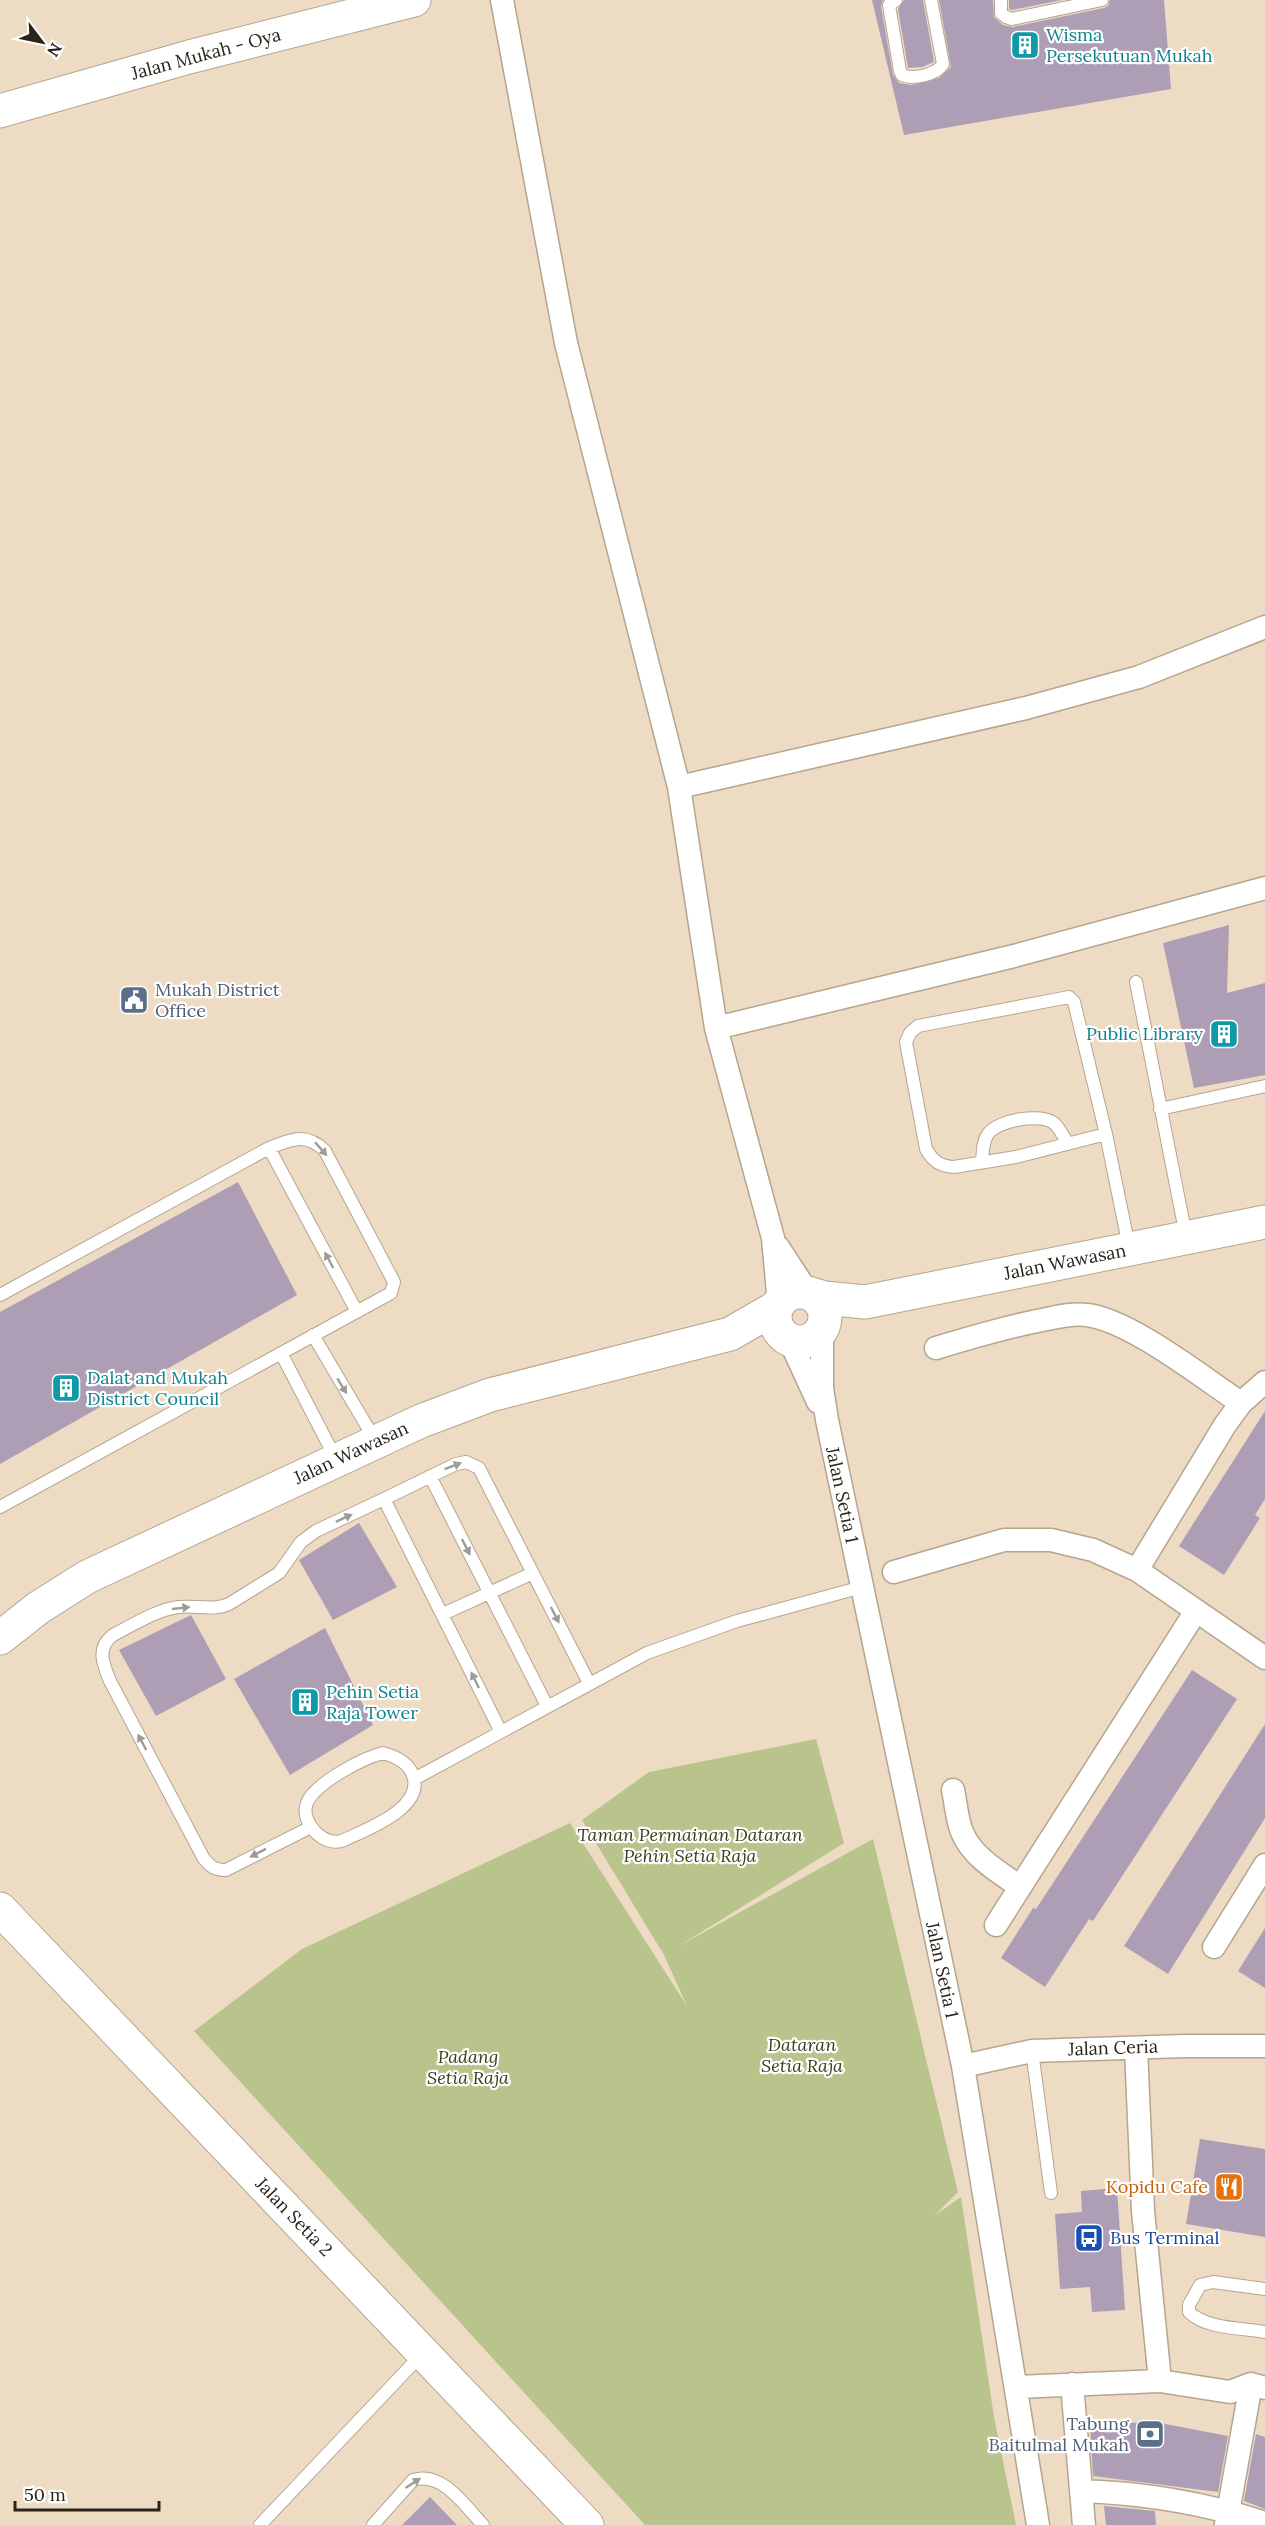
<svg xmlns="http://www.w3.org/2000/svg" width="1265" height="2525" font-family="Lora,serif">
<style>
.green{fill:#b9c48d}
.building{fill:#ad9eb5}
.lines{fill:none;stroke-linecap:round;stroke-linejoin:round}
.lane-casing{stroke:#b6a58e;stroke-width:14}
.street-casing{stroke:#b6a58e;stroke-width:25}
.secondary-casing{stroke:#b6a58e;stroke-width:35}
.lane{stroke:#fff;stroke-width:12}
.street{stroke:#fff;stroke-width:22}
.secondary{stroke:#fff;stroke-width:33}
.oneway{fill:#9f9c98}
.labels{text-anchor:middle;stroke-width:4.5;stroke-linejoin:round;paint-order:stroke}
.culture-label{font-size:18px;fill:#0d838f;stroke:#fff;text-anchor:start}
.street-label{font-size:18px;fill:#2a231a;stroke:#fff}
.service-label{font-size:18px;fill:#4e5e75;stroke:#fff;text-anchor:start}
.park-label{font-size:18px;font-style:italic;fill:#394019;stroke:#fff}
.food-label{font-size:18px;fill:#c56008;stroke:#fff;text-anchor:end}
.transit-label{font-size:18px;fill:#164399;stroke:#fff;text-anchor:start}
</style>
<rect width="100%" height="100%" fill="#eddbc4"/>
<path class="green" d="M816 1739 844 1843 679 1946 873 1839 958 2192 934 2216 961 2197 994 2417 1016 2525H645L194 2031 302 1949 570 1823 687 2006 664 1955 582 1820 649 1772Z"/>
<path class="building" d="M872 0H883L881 6 893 75 899 83 912 85 939 78 951 67 939 0H993L994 17 1003 25 1013 27 1104 8 1108 6 1110 0H1164L1171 89 904 135Z
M904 0H923L934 62 922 67 908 68 898 9Z
M1009 0H1062L1012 10 1009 9Z
M1229 925 1227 993 1265 983V1075L1194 1088 1163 943Z
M238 1182 297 1295 0 1464V1312Z
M1265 1411V1499L1255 1515 1260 1518 1224 1575 1179 1546Z
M359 1523 397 1587 333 1620 299 1560Z
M191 1615 226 1679 156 1716 119 1650Z
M325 1628 373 1725 290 1775 234 1679Z
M1192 1670 1237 1699 1093 1921 1089 1919 1045 1987 1001 1958 1033 1908 1036 1909Z
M1265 1724V1818L1168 1974 1124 1946Z
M1265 1928V1988L1238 1971Z
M1200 2139 1265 2149V2237L1186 2224Z
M1117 2188 1125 2310 1092 2312 1090 2287 1060 2289 1055 2214 1082 2212 1081 2191Z
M1155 2422 1228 2436 1218 2492 1093 2476 1090 2424Z
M1256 2434 1265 2437V2509L1244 2501Z
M430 2497 457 2525H402Z
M1104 2506 1155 2511 1156 2525H1106Z"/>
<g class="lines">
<g class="lane-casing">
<path id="lane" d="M896 0 889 5 900 71 902 75C913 80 936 75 943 64L931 0
M1001 0V13L1006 17 1012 19 1102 0
M1136 982 1186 1236
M1160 1109 1265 1086
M1106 1134 1016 1157 954 1167C939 1166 933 1161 926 1149L906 1042 910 1033 918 1026 1069 997 1074 1002 1106 1134 1129 1247
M269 1148 357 1312
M982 1162C983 1153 982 1142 988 1134 998 1120 1042 1112 1055 1124 1060 1129 1064 1138 1068 1144
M0 1295 269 1148C291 1139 307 1132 325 1151L394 1282 391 1293 0 1507
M313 1335 375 1440
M281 1353 336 1459
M430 1476 547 1706
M443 1614 533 1573
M501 1732 384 1499 456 1464 466 1462 479 1468 589 1683
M383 1753C394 1756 407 1762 412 1773 428 1807 367 1829 344 1840 325 1849 299 1822 307 1803 315 1783 363 1758 383 1753Z
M414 1779 647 1653 737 1621 862 1587
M311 1827 226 1870C215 1870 211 1867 204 1859L110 1681C103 1664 96 1648 113 1635 133 1625 156 1610 178 1607 195 1605 213 1611 229 1604L279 1573 301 1542 316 1531 384 1499
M1032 2051 1051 2193
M1265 2289 1213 2282 1200 2285 1189 2305V2312C1206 2329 1242 2328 1265 2332
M260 2525 422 2354
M373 2525 413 2480C443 2471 465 2506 483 2525"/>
</g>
<g class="street-casing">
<path id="street" d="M502 0 566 343 679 787 716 1028 773 1238 779 1304
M679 787 1026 708 1139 677 1265 627
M716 1028 1014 956 1265 888
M778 1247 808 1293
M822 1329V1388L827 1420 963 2066 1038 2525
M790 1341 818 1402
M936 1348C972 1337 1006 1327 1042 1320 1057 1317 1072 1313 1087 1315 1130 1320 1203 1378 1241 1403
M1137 1570 1225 1425 1241 1403 1265 1382
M894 1572 1004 1540H1051L1093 1550 1137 1570 1265 1658
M953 1790C956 1804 957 1820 962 1832 972 1857 999 1872 1020 1887
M996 1925 1196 1611
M1214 1947 1265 1865
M1136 2048 1143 2211 1160 2381
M963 2066 1032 2051 1185 2046H1265
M1072 2384 1084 2525
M1016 2387 1160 2381 1230 2392 1251 2384 1265 2388
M1081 2491C1144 2493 1205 2503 1265 2523
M1226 2524 1251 2384"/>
</g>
<g class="secondary-casing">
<path id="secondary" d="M0 111 189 57 414 0
M775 1317a25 25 0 1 1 50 0a25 25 0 1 1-50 0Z
M808 1293 825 1298 865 1302 1265 1222
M0 1638 38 1608 87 1577 421 1421 490 1395 730 1334 777 1307
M0 1909 587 2525"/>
</g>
<use href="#lane" class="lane"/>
<use href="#street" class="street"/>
<use href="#secondary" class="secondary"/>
</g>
<defs><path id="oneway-solid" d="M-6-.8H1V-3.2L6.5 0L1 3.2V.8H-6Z" transform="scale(1.5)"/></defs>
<g class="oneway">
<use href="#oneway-solid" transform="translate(321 1149) rotate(49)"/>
<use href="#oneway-solid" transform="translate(329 1260) rotate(-118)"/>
<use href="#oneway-solid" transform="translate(342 1386) rotate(59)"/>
<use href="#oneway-solid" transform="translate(453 1466) rotate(-21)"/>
<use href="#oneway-solid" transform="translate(344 1518) rotate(-25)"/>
<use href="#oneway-solid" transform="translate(466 1547) rotate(63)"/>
<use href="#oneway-solid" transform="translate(181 1608) rotate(-6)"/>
<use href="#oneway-solid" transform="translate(555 1615) rotate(63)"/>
<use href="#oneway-solid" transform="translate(475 1680) rotate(-116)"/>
<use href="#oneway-solid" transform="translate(142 1742) rotate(-118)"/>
<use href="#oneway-solid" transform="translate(258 1853) rotate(153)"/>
<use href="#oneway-solid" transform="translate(413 2483) rotate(-33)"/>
</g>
<defs>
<g id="building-square" transform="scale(1.5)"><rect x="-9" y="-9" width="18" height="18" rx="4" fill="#0f9aa8" stroke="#fff"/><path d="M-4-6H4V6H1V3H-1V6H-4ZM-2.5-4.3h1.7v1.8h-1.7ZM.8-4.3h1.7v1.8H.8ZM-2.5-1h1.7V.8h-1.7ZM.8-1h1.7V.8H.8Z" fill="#fff"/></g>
<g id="civic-square" transform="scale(1.5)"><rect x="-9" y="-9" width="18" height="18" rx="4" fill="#5c6f8a" stroke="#fff"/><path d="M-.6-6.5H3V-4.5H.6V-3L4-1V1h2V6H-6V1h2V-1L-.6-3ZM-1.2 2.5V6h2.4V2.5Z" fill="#fff"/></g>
<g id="restaurant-square" transform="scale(1.5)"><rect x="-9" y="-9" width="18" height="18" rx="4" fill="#e8710a" stroke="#fff"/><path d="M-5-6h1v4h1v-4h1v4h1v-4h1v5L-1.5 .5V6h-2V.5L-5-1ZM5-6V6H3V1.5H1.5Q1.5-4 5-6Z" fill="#fff"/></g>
<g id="bus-square" transform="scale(1.5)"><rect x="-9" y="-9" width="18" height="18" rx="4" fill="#1a4fb4" stroke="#fff"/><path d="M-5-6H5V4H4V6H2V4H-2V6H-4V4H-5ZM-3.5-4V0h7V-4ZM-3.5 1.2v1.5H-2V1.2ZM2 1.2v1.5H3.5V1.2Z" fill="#fff"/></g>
<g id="bank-square" transform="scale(1.5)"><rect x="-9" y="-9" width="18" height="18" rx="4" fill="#5c6f8a" stroke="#fff"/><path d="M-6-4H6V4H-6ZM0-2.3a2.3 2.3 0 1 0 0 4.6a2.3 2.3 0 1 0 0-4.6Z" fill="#fff"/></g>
</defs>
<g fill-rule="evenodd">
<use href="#building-square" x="1025" y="45"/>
<use href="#civic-square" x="134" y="1000"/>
<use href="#building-square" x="1224" y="1034"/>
<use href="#building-square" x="66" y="1388"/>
<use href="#building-square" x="305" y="1702"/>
<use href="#restaurant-square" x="1229" y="2187"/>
<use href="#bus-square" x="1089" y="2238"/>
<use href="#bank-square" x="1150" y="2434"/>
</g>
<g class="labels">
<g class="culture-label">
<text x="1046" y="41">Wisma<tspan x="1046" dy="21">Persekutuan Mukah</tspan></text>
<text x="1203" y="1040" text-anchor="end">Public Library</text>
<text x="87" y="1384">Dalat and Mukah<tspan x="87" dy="21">District Council</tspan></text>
<text x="326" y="1698">Pehin Setia<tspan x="326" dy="21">Raja Tower</tspan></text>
</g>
<g class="street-label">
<text transform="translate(206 54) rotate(-15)" y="6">Jalan Mukah - Oya</text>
<text transform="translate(1065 1262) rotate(-11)" y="6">Jalan Wawasan</text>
<text transform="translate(351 1453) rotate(-25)" y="6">Jalan Wawasan</text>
<text transform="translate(842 1495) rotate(78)" y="6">Jalan Setia 1</text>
<text transform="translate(942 1970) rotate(78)" y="6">Jalan Setia 1</text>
<text transform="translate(1113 2048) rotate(-2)" y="6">Jalan Ceria</text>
<text transform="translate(294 2217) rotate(46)" y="6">Jalan Setia 2</text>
</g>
<g class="service-label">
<text x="155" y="996">Mukah District<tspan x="155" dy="21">Office</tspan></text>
<text x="1129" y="2430" text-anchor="end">Tabung<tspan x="1129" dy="21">Baitulmal Mukah</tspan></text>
</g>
<g class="park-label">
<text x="690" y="1841">Taman Permainan Dataran<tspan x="690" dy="21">Pehin Setia Raja</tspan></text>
<text x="802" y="2051">Dataran<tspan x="802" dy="21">Setia Raja</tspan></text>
<text x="468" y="2063">Padang<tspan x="468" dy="21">Setia Raja</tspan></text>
</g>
<g class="food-label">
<text x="1208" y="2193">Kopidu Cafe</text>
</g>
<g class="transit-label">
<text x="1110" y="2244">Bus Terminal</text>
</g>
</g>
<g transform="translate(42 42) rotate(122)" stroke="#ffffff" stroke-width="4.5" paint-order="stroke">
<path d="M0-4.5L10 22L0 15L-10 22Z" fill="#2a231a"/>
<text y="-9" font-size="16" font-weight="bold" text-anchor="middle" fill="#2a231a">N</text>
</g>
<path d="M15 2501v9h144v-9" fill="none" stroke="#2a231a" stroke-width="3"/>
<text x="24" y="2501" font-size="18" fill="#2a231a" stroke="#ffffff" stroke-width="4.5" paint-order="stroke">50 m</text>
</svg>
